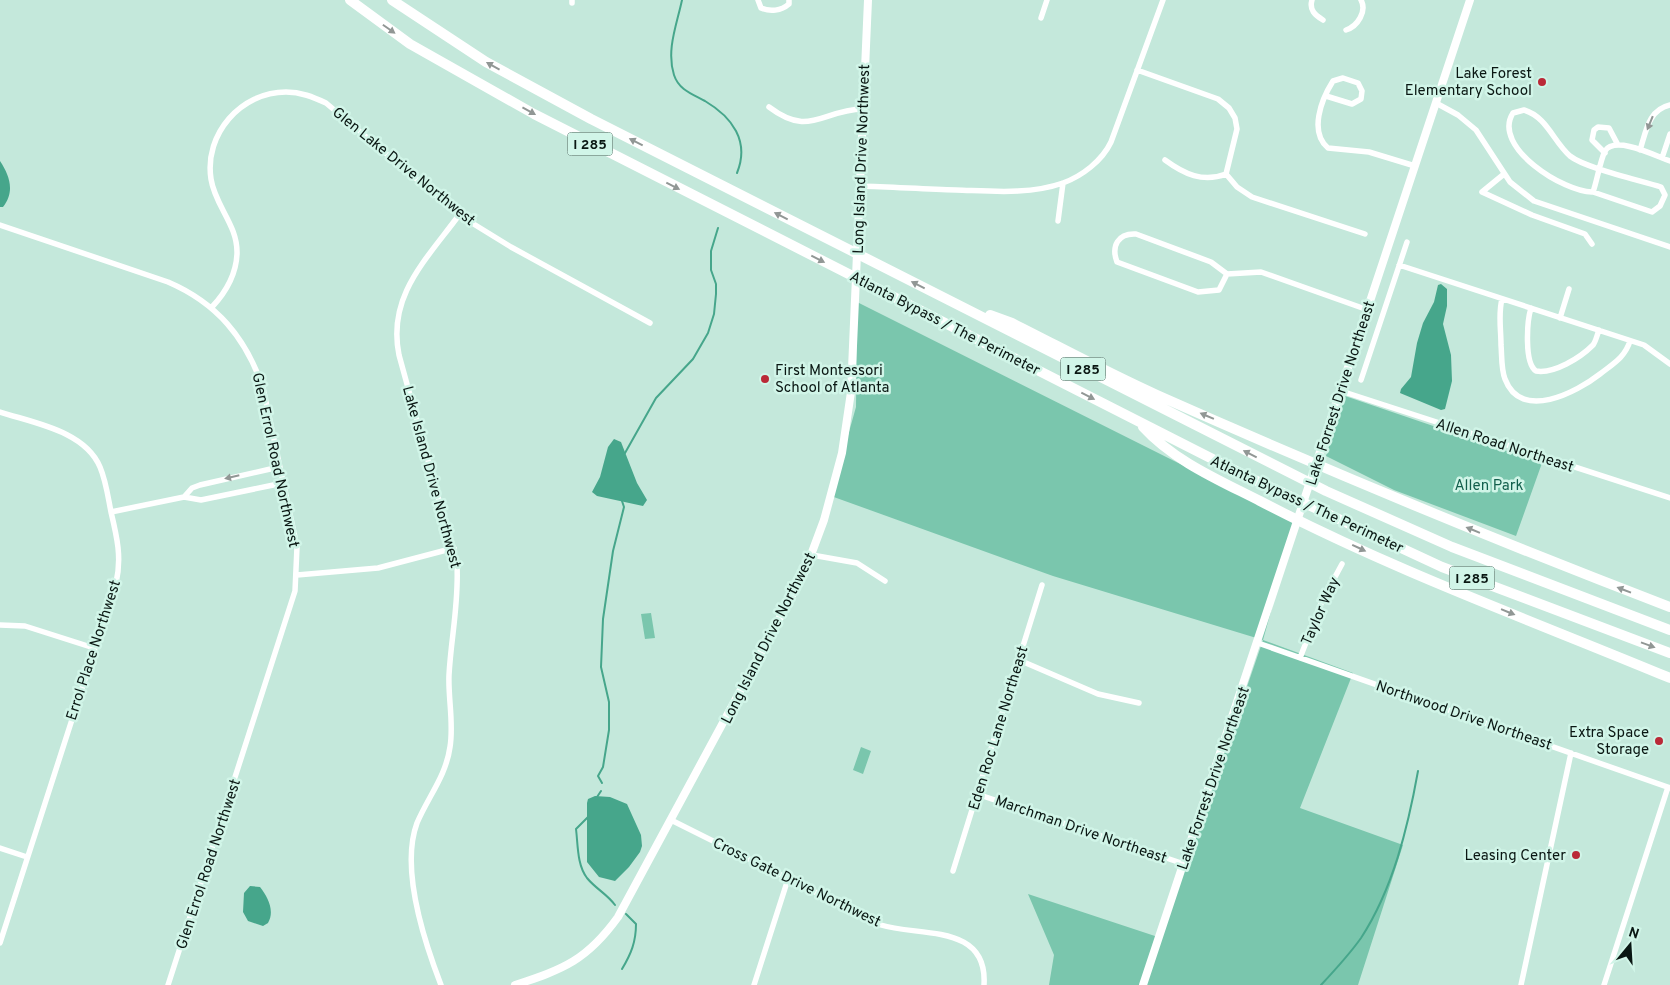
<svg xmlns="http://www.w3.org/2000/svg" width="1670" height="985" font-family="Overpass,sans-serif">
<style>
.green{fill:#7ac6ad}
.water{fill:#46a68b}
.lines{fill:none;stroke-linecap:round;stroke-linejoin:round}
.stream{stroke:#46a68b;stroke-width:2}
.street{stroke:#fff;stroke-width:5.5}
.secondary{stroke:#fff;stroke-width:8}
.highway{stroke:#fff;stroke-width:10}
.oneway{fill:#919795}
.poi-dot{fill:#ba2937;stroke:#d1f5e8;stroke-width:2}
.labels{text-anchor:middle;stroke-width:5;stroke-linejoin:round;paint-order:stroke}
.shield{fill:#d1f5e8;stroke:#465a53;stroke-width:1}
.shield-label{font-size:14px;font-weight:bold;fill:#0a1713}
.poi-label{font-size:15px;fill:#0a1713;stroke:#d1f5e8;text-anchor:end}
.street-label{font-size:15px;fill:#0a1713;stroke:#d1f5e8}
.park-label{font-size:15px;fill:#125f4c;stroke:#d1f5e8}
</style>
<rect width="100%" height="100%" fill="#c4e8db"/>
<path class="green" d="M857 302 1296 522 1263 640 1353 673 1300 808 1403 845 1358 985H1049L1054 955 1028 894 1161 938 1263 640 1053 576 831 496 856 407Z
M1345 396 1542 463 1516 536 1394 490 1326 456Z
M651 613 655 638 645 639 641 614Z
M861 747 871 751 863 774 853 770Z"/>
<path class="water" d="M0 161C10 176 15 192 3 207H0Z
M1441 284 1447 289V306L1443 324 1451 355 1452 381 1445 409 1441 410 1400 393 1401 389 1411 377 1417 343 1423 323 1434 302 1438 285Z
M614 439 621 442 637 483 647 500 643 506 597 496 592 492 600 477 608 447Z
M595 796 610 797 627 804 641 835 642 846 640 852 629 867 615 881 599 877 587 862V803L588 799Z
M250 886 260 887C268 897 275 911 268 923L263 926 248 921 243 912 244 893Z"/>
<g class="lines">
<path class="stream" d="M682 0C677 24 666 50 674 75 679 90 692 94 705 101 732 117 750 141 737 173
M625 453 656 398 693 359 708 333 714 314 716 294V284L711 270V251L718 228
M602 783 598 776 603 767 609 730V702L601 667 603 619 613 551 624 507 622 501
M597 797 601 791
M589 816 576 829C578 845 577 865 587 878 596 889 607 894 615 905
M622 969C631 954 636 942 636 924L626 914
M1321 985C1335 970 1349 955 1361 938 1393 889 1408 827 1418 771"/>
<path class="street" d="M758 0 761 8C770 12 781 11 789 4V0
M1312 0C1309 10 1315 15 1323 20
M572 3V0
M1041 18 1047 0
M1346 30C1358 26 1367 11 1361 0
M1137 70 1218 99 1229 108 1235 118 1237 129 1226 174
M1326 96 1352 104 1361 99 1362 91 1358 83 1343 78 1333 81C1321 100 1309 132 1328 148L1369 152 1415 166
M1436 103 1458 115 1476 130 1510 182 1534 201 1670 247
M769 107C810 138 821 110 863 109
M1524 110C1547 117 1553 141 1570 156 1585 168 1639 180 1661 187L1665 195 1660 206 1652 212 1593 192C1565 193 1491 147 1513 113Z
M1640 150C1646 132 1648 110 1670 105
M1605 153 1592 140 1594 130 1598 127 1609 128 1618 145
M1662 158 1670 134
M1165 160C1184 174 1203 183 1226 174
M1226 174 1237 187 1252 197 1365 234
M1504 174 1482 192 1532 215 1585 234 1592 244
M860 186C892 187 924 189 956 190 990 191 1029 195 1063 183 1082 176 1102 161 1111 142L1163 0
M1593 192C1597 181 1600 161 1605 151 1615 135 1656 156 1670 161
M1058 221 1063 183
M0 225 168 282C217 303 246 338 263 388L297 547 295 591 168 985
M1136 234 1211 262 1227 274 1219 290 1198 292 1117 262C1111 246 1118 233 1136 234Z
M1399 265 1644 345 1670 364
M1227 274 1261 272 1368 310
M1502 299C1498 314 1501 329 1501 345 1502 356 1501 369 1505 379 1521 422 1577 392 1600 374 1614 363 1625 357 1630 341
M212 307C226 292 236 275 237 254 238 225 215 206 211 179 204 134 241 92 286 92 301 92 313 97 326 103L459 215 511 247 650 323
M1531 308C1527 321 1524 363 1536 371 1554 374 1580 358 1593 345 1596 341 1597 335 1599 330
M1560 318 1569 289
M1361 380 1407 242
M1341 391 1670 498
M0 412C34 423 85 431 100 467 106 481 108 497 111 512 117 537 122 558 116 583L0 943
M184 497 192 488 200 485 279 467
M111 512 184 497 201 500 283 483
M812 555 857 563 885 581
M297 575 378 568 454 548
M0 625 25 626 94 648
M1258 643 1670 788
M1300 658 1322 601 1342 564
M1019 660 1098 694 1139 703
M977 794 1184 864
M671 820 881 925C919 937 988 923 984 985
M0 848 27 857
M953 871 1042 585
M441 985C424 941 400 869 417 823 428 797 446 776 450 747 454 723 448 699 449 675 451 638 459 603 457 566L399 355C387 296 426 260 459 215
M754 985 788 879
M1521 985 1571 753
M1604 985 1668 787"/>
<path class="secondary" d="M515 985C564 969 587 960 618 917L805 571 824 520 842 453 851 392 868 0
M1143 985 1470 0"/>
<path class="highway" d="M350 0 410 44 534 114 1244 475 1442 567 1670 653
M392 0 486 62 591 119 1326 491 1452 547 1670 630
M990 315 1012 323C1060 347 1108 373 1157 395 1326 470 1497 541 1670 607
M1143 427C1174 461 1219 480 1260 501 1392 570 1533 621 1670 678"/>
</g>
<defs><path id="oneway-solid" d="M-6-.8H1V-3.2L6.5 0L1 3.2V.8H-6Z" transform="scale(1.25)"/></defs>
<g class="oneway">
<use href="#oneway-solid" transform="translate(389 29) rotate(35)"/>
<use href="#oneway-solid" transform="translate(493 66) rotate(-151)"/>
<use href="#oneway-solid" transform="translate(529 111) rotate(29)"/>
<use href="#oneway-solid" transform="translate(1650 123) rotate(112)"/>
<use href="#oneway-solid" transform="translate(636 142) rotate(-153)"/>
<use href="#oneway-solid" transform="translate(673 186) rotate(27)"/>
<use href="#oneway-solid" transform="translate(781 216) rotate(-153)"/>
<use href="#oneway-solid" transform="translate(818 259) rotate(27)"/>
<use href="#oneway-solid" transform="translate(918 285) rotate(-153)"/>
<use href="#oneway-solid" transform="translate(1088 396) rotate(27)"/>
<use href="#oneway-solid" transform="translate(1207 416) rotate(-157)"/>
<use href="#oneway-solid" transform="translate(1250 454) rotate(-153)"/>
<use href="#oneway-solid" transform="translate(232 477) rotate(167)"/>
<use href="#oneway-solid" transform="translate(1473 530) rotate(-158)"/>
<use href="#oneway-solid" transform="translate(1359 548) rotate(25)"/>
<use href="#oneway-solid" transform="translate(1624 590) rotate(-159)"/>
<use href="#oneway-solid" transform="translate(1508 612) rotate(22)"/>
<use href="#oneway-solid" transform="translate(1648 645) rotate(20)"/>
</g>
<g class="poi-dot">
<circle cx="1542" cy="82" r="5"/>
<circle cx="765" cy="379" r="5"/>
<circle cx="1659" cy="741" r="5"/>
<circle cx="1576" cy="855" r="5"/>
</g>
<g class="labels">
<g class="shield">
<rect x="567.5" y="132.5" width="45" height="23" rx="4"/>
<rect x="1060.5" y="357.5" width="45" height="23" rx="4"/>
<rect x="1449.5" y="566.5" width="45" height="23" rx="4"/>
</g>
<g class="shield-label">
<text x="590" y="149">I 285</text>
<text x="1083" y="374">I 285</text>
<text x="1472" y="583">I 285</text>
</g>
<g class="poi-label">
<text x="1532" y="78">Lake Forest<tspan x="1532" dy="17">Elementary School</tspan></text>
<text x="775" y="375" text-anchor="start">First Montessori<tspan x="775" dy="17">School of Atlanta</tspan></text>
<text x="1649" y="737">Extra Space<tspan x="1649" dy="17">Storage</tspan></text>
<text x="1566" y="860">Leasing Center</text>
</g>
<g class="street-label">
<text transform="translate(861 159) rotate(-88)" y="5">Long Island Drive Northwest</text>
<text transform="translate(404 166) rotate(39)" y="5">Glen Lake Drive Northwest</text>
<text transform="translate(945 323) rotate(27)" y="5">Atlanta Bypass / The Perimeter</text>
<text transform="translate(1340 393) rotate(-72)" y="5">Lake Forrest Drive Northeast</text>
<text transform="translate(1505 445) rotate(18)" y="5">Allen Road Northeast</text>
<text transform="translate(276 460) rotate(78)" y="5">Glen Errol Road Northwest</text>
<text transform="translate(432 477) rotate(75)" y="5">Lake Island Drive Northwest</text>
<text transform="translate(1307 504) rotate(25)" y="5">Atlanta Bypass / The Perimeter</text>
<text transform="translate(1320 611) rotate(-66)" y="5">Taylor Way</text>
<text transform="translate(768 638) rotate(-63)" y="5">Long Island Drive Northwest</text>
<text transform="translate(93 650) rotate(-72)" y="5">Errol Place Northwest</text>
<text transform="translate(1464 715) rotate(19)" y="5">Northwood Drive Northeast</text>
<text transform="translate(998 728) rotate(-73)" y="5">Eden Roc Lane Northeast</text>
<text transform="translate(1213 778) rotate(-71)" y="5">Lake Forrest Drive Northeast</text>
<text transform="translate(1081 829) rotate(19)" y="5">Marchman Drive Northeast</text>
<text transform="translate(208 864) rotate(-72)" y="5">Glen Errol Road Northwest</text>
<text transform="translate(797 882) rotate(26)" y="5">Cross Gate Drive Northwest</text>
</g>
<g class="park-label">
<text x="1489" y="490">Allen Park</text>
</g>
</g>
<g transform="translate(1630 945) rotate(18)" stroke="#d1f5e8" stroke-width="4" paint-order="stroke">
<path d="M0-4L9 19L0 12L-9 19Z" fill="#0a1713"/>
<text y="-8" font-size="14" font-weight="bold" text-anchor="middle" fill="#0a1713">N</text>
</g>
</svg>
